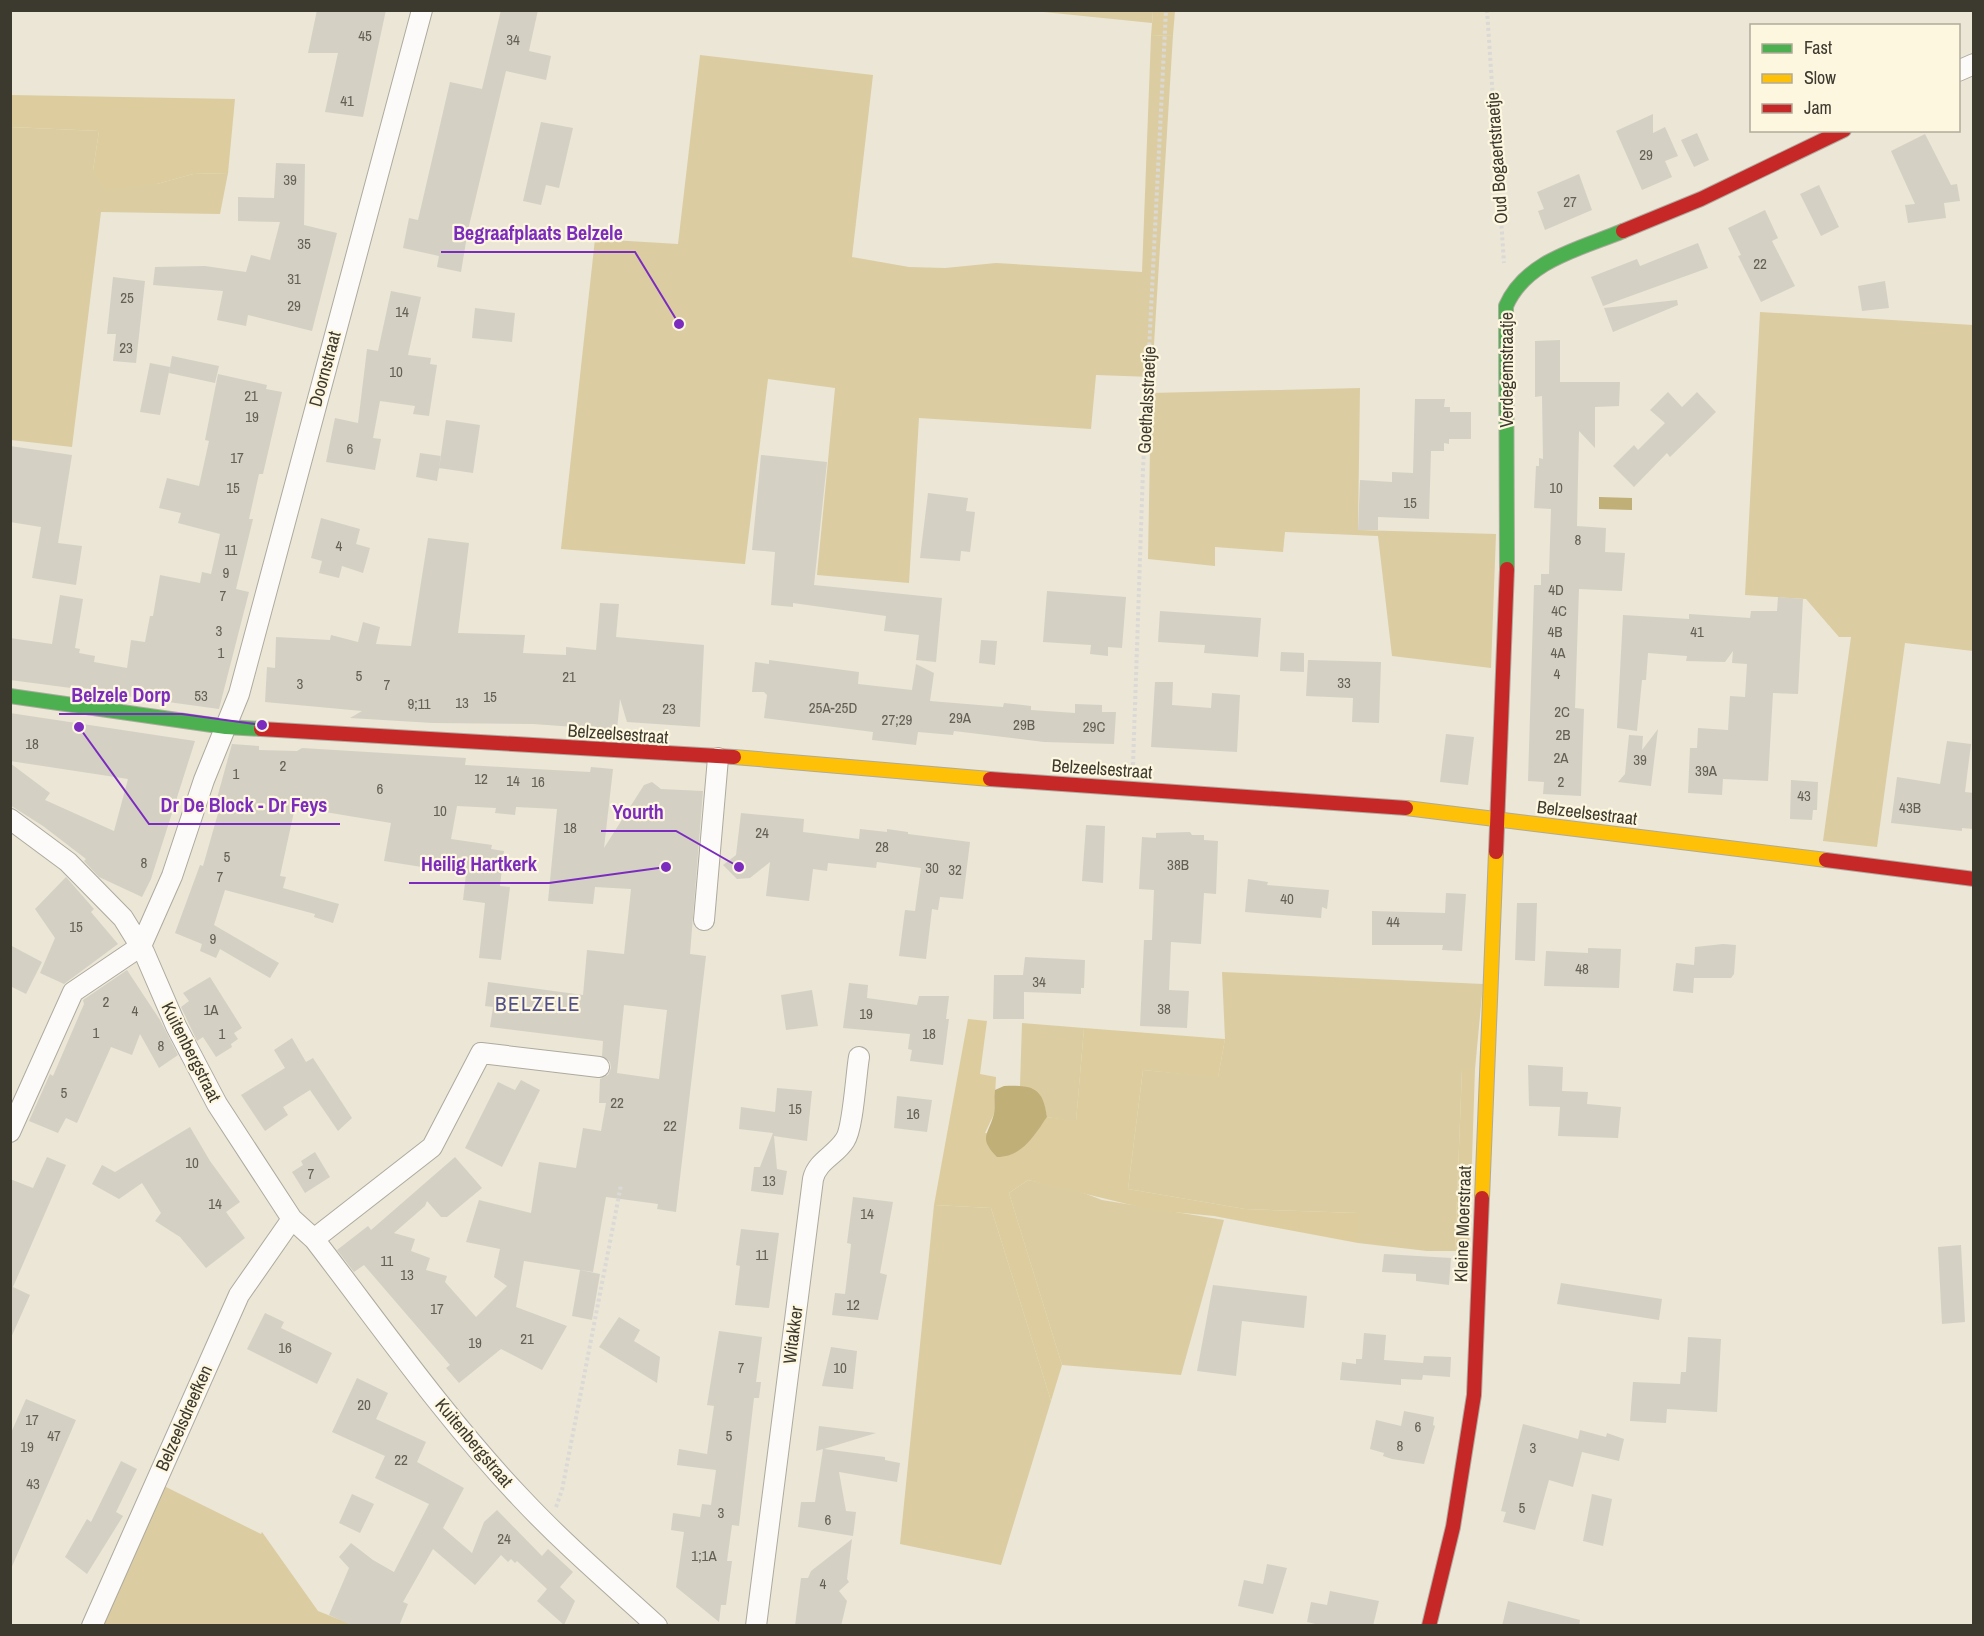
<svg xmlns="http://www.w3.org/2000/svg" width="1984" height="1636" font-family="'Archivo Narrow',sans-serif">
<style>
.green{fill:#dbcda1}
.forest{fill:#ddcd9e}
.water{fill:#c1af78}
.building{fill:#d4d0c4;fill-rule:evenodd}
.lines{fill:none;stroke-linecap:round;stroke-linejoin:round}
.street-casing{stroke:#adaa9e;stroke-width:22}
.fast-casing{stroke:#adaa9e;stroke-width:16}
.slow-casing{stroke:#adaa9e;stroke-width:16}
.jam-casing{stroke:#adaa9e;stroke-width:16}
.path{stroke:#dbd9d5;stroke-width:4;stroke-dasharray:3 3;stroke-linecap:butt}
.street{stroke:#fcfbf9;stroke-width:20}
.fast{stroke:#4caf50;stroke-width:14}
.slow{stroke:#ffc107;stroke-width:14}
.jam{stroke:#c62828;stroke-width:14}
.labels{text-anchor:middle;stroke-width:4.5;stroke-linejoin:round;paint-order:stroke}
.number-label{font-size:15px;fill:#646055}
.street-label{font-size:18px;fill:#3c392e;stroke:#fef7e0}
.quarter-label{font-size:21px;letter-spacing:1.5px;fill:#4f4f8d;stroke:#fef7e0}
.leader{fill:none;stroke:#7b2cbf;stroke-width:2}
.callout-dot{fill:#7b2cbf;stroke:#fef7e0;stroke-width:2}
.callout-label{font-size:20px;text-anchor:middle;font-weight:bold;fill:#7b2cbf;stroke:#fef7e0;stroke-width:4.5;stroke-linejoin:round;paint-order:stroke}
</style>
<rect width="100%" height="100%" fill="#ebe6d6"/>
<path class="green" d="M1034 11H1153L1152 23Z
M1173 35 1152 377 1096 375 1091 429 919 418 909 583 817 575 835 388 768 379 745 564 561 549 595 239 678 244 700 55 873 75 852 257 909 267 945 268 996 263 1142 272 1151 36Z
M10 127 99 131 93 170 157 184 193 174 228 173 220 214 101 212 72 447 11 440Z
M1760 312 1973 325V651L1905 643 1877 847 1823 841 1851 637H1839L1806 599 1745 595Z
M1360 388 1358 530 1496 534 1491 668 1392 656 1378 536 1285 532 1283 552 1215 547V566L1148 559 1151 393Z
M1222 972 1483 984 1475 1069H1462L1455 1251H1427L1358 1243V1213L1245 1209 1128 1189 1143 1070 1218 1077 1225 1039Z
M1022 1023 1084 1028 1076 1122 1047 1117C1044 1099 1039 1089 1020 1086Z
M1028 1180 1076 1190 1102 1200 1224 1220 1181 1375 1062 1365 1009 1193Z
M934 1205 991 1208 1051 1401 1001 1565 900 1544Z
M164 1486 261 1534 262 1532 318 1611 353 1625 102 1626Z"/>
<path class="forest" d="M1153 11H1175L1173 35 1151 36Z
M11 95 235 99 228 173 193 174 157 184 105 190 93 170 99 131 11 127Z
M968 1019 987 1021 980 1074 996 1077 994 1114 985 1133 1034 1135 1047 1117 1076 1121 1084 1028 1225 1039 1218 1078 1143 1070 1128 1189 1245 1209 1359 1213 1358 1243 1214 1216 1152 1210 1028 1180 1009 1193 1062 1365 1051 1401 991 1208 934 1205Z
M1462 1069H1475L1469 1250 1455 1251Z"/>
<path class="water" d="M1599 497 1632 498V510L1599 509Z
M1004 1086C1032 1085 1043 1087 1047 1117 1034 1136 1022 1157 997 1157 978 1137 988 1136 994 1114 995 1107 994 1098 995 1090Z"/>
<path class="building" d="M317 10H386L363 117 325 112 338 53H308Z
M501 10H538L529 51 551 56 546 80 506 71 468 230 461 272 437 267 439 256 403 248 409 218 418 220 450 82 482 89Z
M1653 114V133L1665 127 1678 156 1665 161 1672 177 1642 190 1616 131Z
M541 122 573 128 559 188 546 185 541 205 523 201Z
M1697 133 1709 160 1694 167 1681 140Z
M1925 134 1951 185 1957 184 1960 201 1944 203 1946 218 1908 223 1905 205 1915 204 1891 151Z
M276 163 305 164 304 225 337 233 312 331 248 315 246 326 217 320 223 291 153 285 155 267 205 266 246 272 251 255 270 260 280 222 238 221V197L274 198Z
M1579 174 1592 210 1545 230 1538 211 1544 209 1537 192Z
M1819 185 1839 227 1821 236 1800 194Z
M1765 210 1778 238 1772 241 1795 286 1761 302 1738 256 1741 255 1728 228Z
M1698 243 1708 268 1603 306 1591 277 1637 259 1640 266Z
M113 277 145 281 136 363 113 361 116 334H107Z
M1885 281 1889 308 1862 311 1858 286Z
M391 291 421 297 408 355 431 358 430 364 437 365 429 416 413 414 415 406 380 401 373 438 381 439 375 470 326 462 335 418 358 423 367 349 378 351Z
M1677 300 1678 305 1613 332 1604 308Z
M475 308 515 313 512 342 472 338Z
M1560 340V382H1620L1619 406 1595 407V448L1579 431 1577 526 1606 528 1605 552 1625 553 1622 591 1579 589 1575 708 1584 709 1581 796 1543 794 1544 782 1528 781 1534 585H1541V574H1549L1551 509 1534 508 1536 466H1539V458L1543 459 1542 396 1535 397V341Z
M172 356 219 366 215 383 169 373Z
M150 363 170 367 160 415 140 412Z
M218 374 267 385 266 389 282 392 263 474H259L249 519H253L236 589 249 592 219 709 110 694 71 685V688L10 680V638L52 644 60 595 83 599 75 648 80 649 79 653 95 656 94 662 127 668 131 640 145 642 150 616H153L160 575 200 583 202 572 211 574 220 534 178 523 181 513 159 508 167 478 199 486 209 441 205 440Z
M1668 392 1682 407 1697 392 1716 412 1670 457 1667 453 1634 487 1613 466 1634 445 1638 450 1665 423 1650 410Z
M1415 399H1445L1444 407H1450V412H1471V439H1449V444L1444 443V451H1431L1429 519 1378 517V530H1358L1360 480 1392 482V472L1413 473Z
M446 420 480 425 473 473 439 468Z
M10 446 72 455 58 543 82 546 76 585 32 578 41 527 10 522Z
M420 453 441 456 437 481 416 477Z
M761 455 827 462 814 585 942 598 936 662 916 660 919 635 884 631 886 616 793 603V607L771 605 775 552 752 550Z
M928 493 968 498 966 511 975 512 970 552 961 551 960 561 920 558Z
M321 518 360 529 356 544 370 548 363 573 342 566 339 578 319 573 322 561 311 558Z
M428 538 469 543 458 633 525 635 523 653 566 655V647L596 650 600 603 619 604 616 637 704 645 700 727 627 722 620 699 617 730 533 724 433 723 350 718 362 711 265 702 267 667 275 668 276 637 330 640 331 635 358 642 363 622 380 627 376 644 411 646Z
M1047 591 1126 597 1122 648 1108 647V656L1090 654 1091 645 1043 642Z
M1778 597 1803 599 1798 694 1773 693 1768 781 1723 779 1722 795 1688 793 1690 748H1697L1698 728 1728 730 1730 696 1745 697 1747 664 1732 663 1733 651 1725 662 1686 661 1687 656 1648 653 1646 680H1642L1637 731 1617 728 1623 615 1689 619V614L1750 618 1751 611H1777Z
M1160 611 1261 618 1258 657 1204 653 1205 645 1158 642Z
M981 640 997 641 995 665 979 663Z
M1281 652 1304 653V672L1280 671Z
M769 660 859 672 858 684 912 690 916 664 934 673 930 701 1003 707 1004 703 1031 706V710L1075 713V704L1102 705V712H1116L1114 744 1044 742 954 731 953 735 918 732 916 745 872 740 873 732 764 718 767 695 764 692H752L755 662 769 664Z
M1308 660 1381 662 1379 723 1352 722 1353 698 1306 696Z
M1155 682H1173L1172 705 1211 708 1212 693 1240 695 1237 752 1151 747Z
M10 713 195 741 151 879 142 897 99 877 84 861 86 859 43 826 10 805V763L50 793 45 800 114 831 128 779 10 761Z
M1658 729 1651 786 1618 782 1625 774 1629 735 1643 736 1642 750Z
M1446 734 1474 737 1468 785 1440 782Z
M1947 741 1971 744 1965 792 1974 793V829L1962 828V831L1891 823 1897 777 1940 784Z
M232 744 259 746V750L297 751 302 748 466 758 465 765 590 772 591 767 613 769 604 848 644 785 652 782 661 789 703 791 690 954 706 956 676 1212 657 1209 658 1204 606 1197 593 1272 524 1261 516 1307 567 1326 542 1370 501 1349 459 1383 446 1368 450 1365 364 1265 354 1272 337 1250 368 1226 371 1230 455 1157 482 1188 447 1217H441L427 1201 425 1206 394 1233 415 1239 411 1251 430 1258 426 1270 447 1276 445 1282 476 1317 507 1286 494 1277 500 1249 466 1242 479 1200 531 1213 539 1162 576 1168 583 1128 601 1131 606 1103H599L600 1079 608 1075 611 1068 610 1062 602 1056 603 1041 490 1027 493 1007 485 1006 488 982 583 995 587 950 624 954 631 889 595 887 593 904 548 901 557 809 516 807 515 815 495 813 496 808 457 806 451 839 492 845 491 849 504 851 500 886 510 887 501 960 479 958 485 903 463 900 466 874 384 861 391 823 295 807 280 876 286 877 283 888 339 904 333 923 314 917 315 914 225 890 214 925 279 963 270 978 220 949 216 958 200 951 202 944 175 933 200 865 203 866 219 810 214 809ZM624 1005 667 1010 659 1079 617 1073Z
M1791 780 1818 782 1817 810H1813L1812 820 1790 819Z
M741 813 804 819 803 832 859 839 860 829 887 832V829L908 832V834L970 842 963 899 940 897 938 910 932 909 926 959 899 956 905 910 915 911 921 868 877 862 876 868 828 863 827 871 813 869 809 901 766 896 770 862 750 878 737 879 723 865 736 855Z
M1086 825 1105 826 1103 883 1082 881Z
M1190 832 1192 835H1204V840L1218 841 1216 894 1204 893 1201 944 1171 942 1169 990 1189 991 1187 1028 1140 1026 1144 940H1152L1154 890 1139 889 1142 837 1156 838V833Z
M66 877 94 909 91 912 118 944 64 984 40 973 55 938 35 909Z
M1248 879 1268 882 1267 885 1329 890 1327 909 1322 907 1321 918 1245 912Z
M1446 893 1466 894 1462 951 1442 950 1443 945H1372V911L1445 913Z
M1517 903H1537L1535 961 1515 960Z
M1723 944 1736 945 1734 974 1731 978H1694L1693 993 1673 991 1676 963 1694 965 1695 947Z
M10 945 42 962 26 994 10 986Z
M1588 948 1621 949 1619 988 1544 986 1546 951 1588 953Z
M1025 957 1085 960 1084 988H1081V994L1024 992V1019H993L994 975H1023Z
M127 970 160 1020 178 1055 159 1068 140 1034 132 1055 111 1047 77 1123 66 1118 58 1133 29 1121 50 1074 53 1076 84 1004 83 1000Z
M210 977 242 1028 234 1033 238 1039 231 1044 232 1047 216 1057 203 1037 197 1041 181 1007 189 1001 183 993Z
M849 983 868 985 867 998 917 1005 919 996H949L946 1019H949L943 1065 910 1061 912 1050 908 1049 910 1034 843 1028Z
M812 990 818 1026 786 1030 781 995Z
M292 1038 306 1062 313 1058 352 1118 338 1131 310 1090 283 1107 288 1115 265 1131 241 1095 285 1068 274 1050Z
M1528 1065 1563 1067 1562 1091 1588 1092 1587 1104 1621 1107 1618 1138 1558 1136 1560 1107 1529 1106Z
M521 1080 540 1090 502 1167 465 1148 498 1082 515 1090Z
M777 1088 812 1091 807 1141 774 1136 777 1169 787 1171 783 1195 751 1191 754 1167H760L773 1133 739 1129 741 1107 775 1112Z
M897 1096 932 1100 927 1132 894 1128Z
M190 1127 210 1161 240 1202 226 1212 245 1238 206 1268 180 1237 155 1221 161 1213 142 1183 119 1199 92 1184 102 1165 115 1172Z
M315 1152 330 1177 305 1193 292 1172 303 1165 301 1161Z
M47 1157 66 1165 13 1287 30 1295 10 1340V1179L33 1188Z
M853 1197 893 1202 880 1273 887 1275 878 1320 832 1315 835 1293 845 1294 850 1254 851 1244 847 1243Z
M741 1229 779 1233 769 1308 735 1305 740 1266 736 1265Z
M1961 1245 1965 1322 1942 1324 1938 1247Z
M1384 1254 1451 1258 1449 1285 1416 1281V1274L1382 1272Z
M580 1270 600 1274 592 1320 572 1316Z
M1561 1283 1662 1299 1659 1320 1557 1304Z
M1213 1285 1307 1296 1304 1328 1242 1321 1236 1376 1197 1371Z
M265 1313 284 1322 281 1328 332 1353 317 1384 247 1349Z
M619 1317 640 1330 634 1341 660 1357 657 1383 599 1347Z
M719 1331 762 1337 756 1382H761L759 1398H754L739 1526 732 1525 727 1561H732L726 1605H721L719 1622 676 1587 684 1532 671 1530 673 1513 700 1517 702 1504 711 1505 716 1470 677 1465 679 1449 707 1454 714 1406 707 1405Z
M1364 1333 1386 1335 1384 1360 1423 1363 1424 1356 1451 1357 1450 1377 1423 1375 1422 1380 1401 1379V1385L1340 1380 1342 1362 1356 1364V1359H1362Z
M1688 1337 1721 1339 1717 1412 1667 1409 1666 1423 1630 1421 1633 1382 1680 1384 1681 1372H1686Z
M831 1347 857 1351 853 1389 822 1386Z
M357 1378 388 1393 376 1419 426 1442 417 1462 464 1488 443 1528 472 1553 484 1522 497 1510 542 1556 548 1549 573 1572 560 1587 575 1601 564 1625 537 1601 547 1589 517 1561 515 1563 511 1559 508 1562 501 1555 475 1585 433 1549 403 1602 408 1604 399 1626H353L329 1615 349 1568 339 1557 351 1543 373 1560 394 1572 429 1504 375 1478 385 1456 332 1432Z
M26 1399 76 1420 10 1571V1435Z
M1404 1411 1434 1417 1433 1425 1435 1426 1424 1464 1392 1459 1383 1456 1384 1453 1370 1449 1376 1420 1401 1426Z
M1523 1424 1578 1439 1580 1430 1606 1437 1607 1433 1624 1439 1619 1461 1582 1452 1573 1487 1549 1480 1535 1530 1503 1522 1506 1512 1501 1511Z
M819 1426 876 1433 824 1449 885 1457V1460L900 1463 897 1482 839 1472 846 1511 856 1512 853 1536 798 1527 801 1502H815L823 1449 816 1451Z
M121 1461 137 1469 116 1512 123 1516 87 1574 65 1557 87 1519 91 1522Z
M352 1494 374 1504 360 1533 339 1523Z
M1592 1494 1612 1499 1603 1546 1583 1541Z
M852 1539 847 1579 849 1582 839 1591 847 1601 841 1626H795L801 1578H808L811 1571Z
M1267 1564 1287 1568 1273 1614 1238 1606 1244 1580 1263 1584Z
M1330 1591 1379 1601 1373 1626H1324L1307 1622 1311 1602 1327 1605Z
M1508 1601 1580 1620 1579 1626H1502Z"/>
<g class="lines">
<g class="street-casing">
<path id="street" d="M1958 71 1974 64
M10 819 68 862 123 918 144 952 176 1026 217 1104 292 1219 314 1239C381 1326 445 1418 521 1498 564 1544 611 1584 657 1626
M704 920 718 758
M141 946 172 876 204 780 239 694 422 10
M10 1132 73 992 141 946
M314 1239 432 1147 481 1053 599 1067
M92 1626 239 1295 292 1219
M756 1626 813 1179C817 1161 836 1155 845 1140 853 1129 856 1074 859 1057"/>
</g>
<g class="fast-casing">
<path id="fast" d="M1507 569 1506 306C1526 260 1580 249 1623 231
M10 696 226 727 261 729"/>
</g>
<g class="slow-casing">
<path id="slow" d="M734 757 990 779
M1406 808 1826 860
M1482 1198 1496 852"/>
</g>
<g class="jam-casing">
<path id="jam" d="M1623 231 1701 199 1844 130
M261 729 734 757
M990 779 1406 808
M1496 852 1507 569
M1826 860 1974 879
M1429 1626 1453 1527 1474 1395 1482 1198"/>
</g>
<path class="path" d="M1487 10 1504 263
M1133 765 1143 470 1166 10
M556 1507 562 1490 621 1185"/>
<use href="#street" class="street"/>
<use href="#fast" class="fast"/>
<use href="#slow" class="slow"/>
<use href="#jam" class="jam"/>
</g>
<g class="labels">
<g class="number-label">
<text x="365" y="41">45</text>
<text x="513" y="45">34</text>
<text x="347" y="106">41</text>
<text x="1646" y="160">29</text>
<text x="290" y="185">39</text>
<text x="1570" y="207">27</text>
<text x="304" y="249">35</text>
<text x="1760" y="269">22</text>
<text x="294" y="284">31</text>
<text x="127" y="303">25</text>
<text x="294" y="311">29</text>
<text x="402" y="317">14</text>
<text x="126" y="353">23</text>
<text x="396" y="377">10</text>
<text x="251" y="401">21</text>
<text x="252" y="422">19</text>
<text x="350" y="454">6</text>
<text x="237" y="463">17</text>
<text x="233" y="493">15</text>
<text x="1556" y="493">10</text>
<text x="1410" y="508">15</text>
<text x="1578" y="545">8</text>
<text x="339" y="551">4</text>
<text x="231" y="555">11</text>
<text x="226" y="578">9</text>
<text x="1556" y="595">4D</text>
<text x="223" y="601">7</text>
<text x="1559" y="616">4C</text>
<text x="219" y="636">3</text>
<text x="1555" y="637">4B</text>
<text x="1697" y="637">41</text>
<text x="221" y="658">1</text>
<text x="1558" y="658">4A</text>
<text x="1557" y="679">4</text>
<text x="359" y="681">5</text>
<text x="569" y="682">21</text>
<text x="1344" y="688">33</text>
<text x="300" y="689">3</text>
<text x="387" y="690">7</text>
<text x="201" y="701">53</text>
<text x="490" y="702">15</text>
<text x="462" y="708">13</text>
<text x="419" y="709">9;11</text>
<text x="833" y="713">25A-25D</text>
<text x="669" y="714">23</text>
<text x="1562" y="717">2C</text>
<text x="960" y="723">29A</text>
<text x="897" y="725">27;29</text>
<text x="1024" y="730">29B</text>
<text x="1094" y="732">29C</text>
<text x="1563" y="740">2B</text>
<text x="32" y="749">18</text>
<text x="1561" y="763">2A</text>
<text x="1640" y="765">39</text>
<text x="283" y="771">2</text>
<text x="1706" y="776">39A</text>
<text x="236" y="779">1</text>
<text x="481" y="784">12</text>
<text x="513" y="786">14</text>
<text x="538" y="787">16</text>
<text x="1561" y="787">2</text>
<text x="380" y="794">6</text>
<text x="1804" y="801">43</text>
<text x="1910" y="813">43B</text>
<text x="440" y="816">10</text>
<text x="570" y="833">18</text>
<text x="762" y="838">24</text>
<text x="882" y="852">28</text>
<text x="227" y="862">5</text>
<text x="144" y="868">8</text>
<text x="1178" y="870">38B</text>
<text x="932" y="873">30</text>
<text x="955" y="875">32</text>
<text x="220" y="882">7</text>
<text x="1287" y="904">40</text>
<text x="1393" y="927">44</text>
<text x="76" y="932">15</text>
<text x="213" y="944">9</text>
<text x="1582" y="974">48</text>
<text x="1039" y="987">34</text>
<text x="106" y="1007">2</text>
<text x="1164" y="1014">38</text>
<text x="211" y="1015">1A</text>
<text x="135" y="1016">4</text>
<text x="866" y="1019">19</text>
<text x="96" y="1038">1</text>
<text x="222" y="1039">1</text>
<text x="929" y="1039">18</text>
<text x="161" y="1051">8</text>
<text x="64" y="1098">5</text>
<text x="617" y="1108">22</text>
<text x="795" y="1114">15</text>
<text x="913" y="1119">16</text>
<text x="670" y="1131">22</text>
<text x="192" y="1168">10</text>
<text x="311" y="1179">7</text>
<text x="769" y="1186">13</text>
<text x="215" y="1209">14</text>
<text x="867" y="1219">14</text>
<text x="762" y="1260">11</text>
<text x="387" y="1266">11</text>
<text x="407" y="1280">13</text>
<text x="853" y="1310">12</text>
<text x="437" y="1314">17</text>
<text x="527" y="1344">21</text>
<text x="475" y="1348">19</text>
<text x="285" y="1353">16</text>
<text x="741" y="1373">7</text>
<text x="840" y="1373">10</text>
<text x="364" y="1410">20</text>
<text x="32" y="1425">17</text>
<text x="1418" y="1432">6</text>
<text x="54" y="1441">47</text>
<text x="729" y="1441">5</text>
<text x="1400" y="1451">8</text>
<text x="27" y="1452">19</text>
<text x="1533" y="1453">3</text>
<text x="401" y="1465">22</text>
<text x="33" y="1489">43</text>
<text x="1522" y="1513">5</text>
<text x="721" y="1518">3</text>
<text x="828" y="1525">6</text>
<text x="504" y="1544">24</text>
<text x="704" y="1561">1;1A</text>
<text x="823" y="1589">4</text>
</g>
<g class="street-label">
<text transform="translate(1497 158) rotate(-94)" y="6">Oud Bogaertstraetje</text>
<text transform="translate(325 369) rotate(-75)" y="6">Doornstraat</text>
<text transform="translate(1507 370) rotate(-90)" y="6">Verdegemstraatje</text>
<text transform="translate(1147 400) rotate(-87)" y="6">Goethalsstraetje</text>
<text transform="translate(618 734) rotate(4)" y="6">Belzeelsestraat</text>
<text transform="translate(1102 769) rotate(4)" y="6">Belzeelsestraat</text>
<text transform="translate(1587 813) rotate(7)" y="6">Belzeelsestraat</text>
<text transform="translate(191 1052) rotate(63)" y="6">Kuitenbergstraat</text>
<text transform="translate(1463 1224) rotate(-88)" y="6">Kleine Moerstraat</text>
<text transform="translate(793 1335) rotate(-83)" y="6">Witakker</text>
<text transform="translate(184 1418) rotate(-66)" y="6">Belzeelsdreefken</text>
<text transform="translate(474 1443) rotate(50)" y="6">Kuitenbergstraat</text>
</g>
<g class="quarter-label">
<text x="538" y="1011">BELZELE</text>
</g>
</g>
<path class="leader" d="M679 324L635 252H441M262 725L182 714H59M79 727L149 824H340M739 867L676 831H601M666 867L549 883H409"/>
<g class="callout-dot">
<circle cx="679" cy="324" r="6"/>
<circle cx="262" cy="725" r="6"/>
<circle cx="79" cy="727" r="6"/>
<circle cx="739" cy="867" r="6"/>
<circle cx="666" cy="867" r="6"/>
</g>
<g class="callout-label">
<text x="538" y="240">Begraafplaats Belzele</text>
<text x="121" y="702">Belzele Dorp</text>
<text x="244" y="812">Dr De Block - Dr Feys</text>
<text x="638" y="819">Yourth</text>
<text x="479" y="871">Heilig Hartkerk</text>
</g>
<rect width="1984" height="1636" fill="none" stroke="#3c392e" stroke-width="24"/>
<rect x="1750" y="24" width="210" height="108" fill="#fef7e0" stroke="#b0ab99" stroke-width="1.5"/>
<rect x="1762" y="44" width="30" height="9" fill="#4caf50" stroke="#b0ab99" stroke-width="1.5"/>
<text x="1804" y="54" font-size="18" fill="#3c392e">Fast</text>
<rect x="1762" y="74" width="30" height="9" fill="#ffc107" stroke="#b0ab99" stroke-width="1.5"/>
<text x="1804" y="84" font-size="18" fill="#3c392e">Slow</text>
<rect x="1762" y="104" width="30" height="9" fill="#c62828" stroke="#b0ab99" stroke-width="1.5"/>
<text x="1804" y="114" font-size="18" fill="#3c392e">Jam</text>
</svg>
